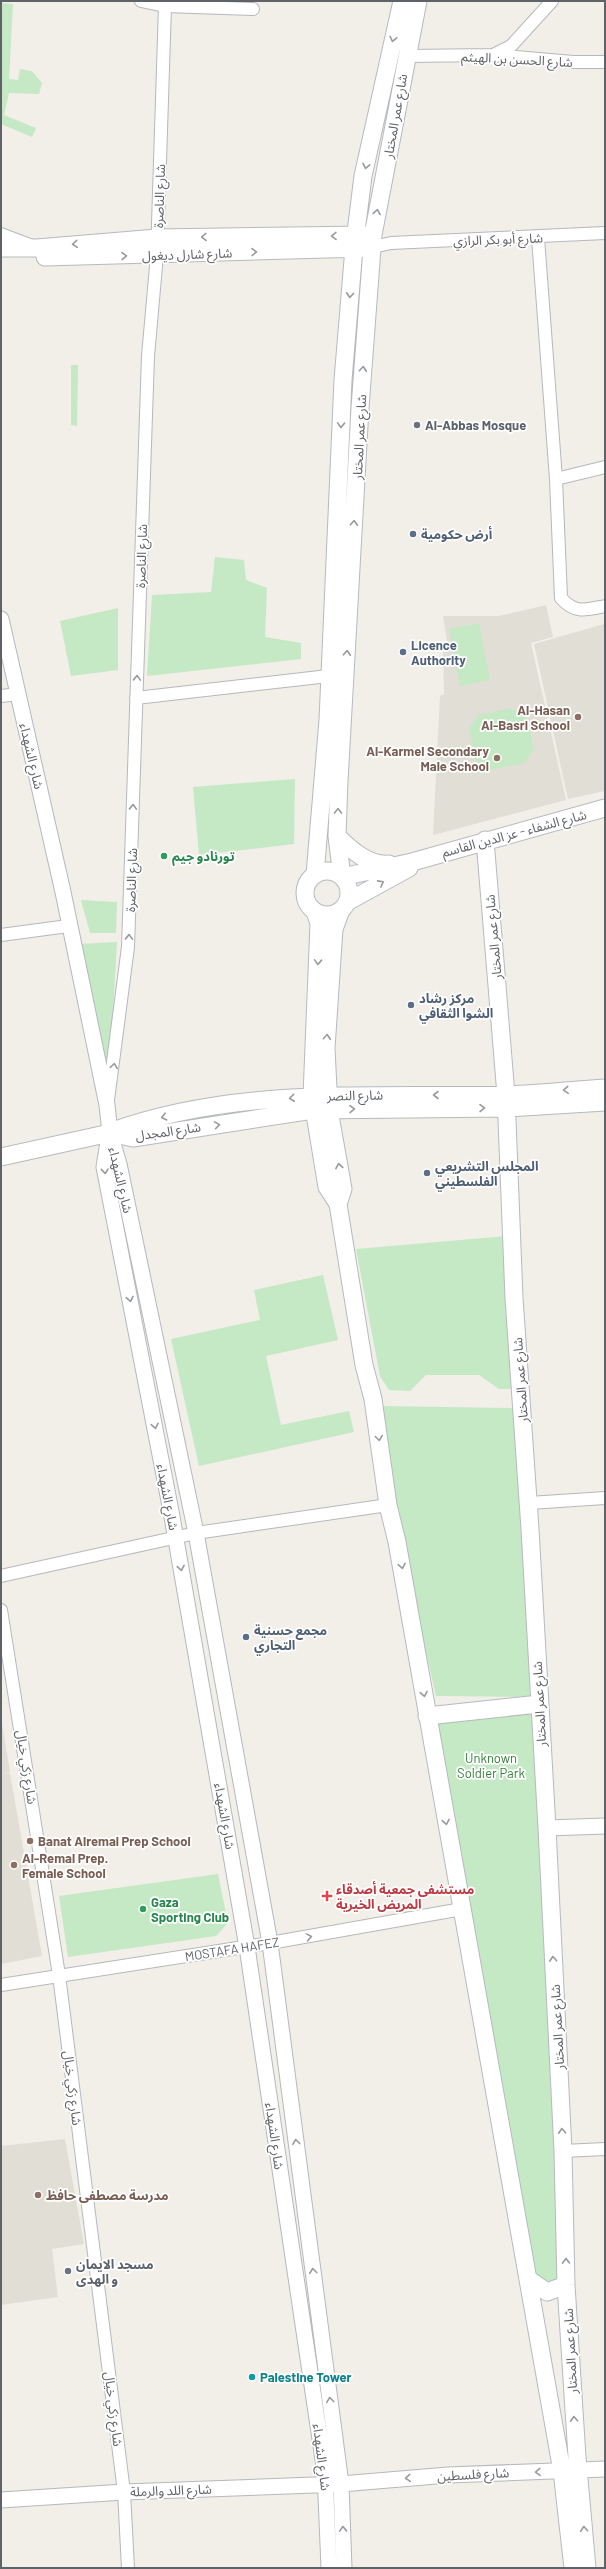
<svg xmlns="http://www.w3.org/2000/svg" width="606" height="2569" font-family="Barlow,'Noto Sans Arabic',sans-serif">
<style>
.education{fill:#e1ded6}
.green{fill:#c5e8c5}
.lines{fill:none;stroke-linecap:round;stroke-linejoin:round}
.minor-casing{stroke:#b5b8bc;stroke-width:14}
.tertiary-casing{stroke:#b5b8bc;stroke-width:17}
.secondary-casing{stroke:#b6babf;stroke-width:19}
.minor{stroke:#fff;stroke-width:12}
.tertiary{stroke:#fff;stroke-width:15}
.secondary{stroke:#fff;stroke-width:17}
.oneway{stroke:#979a9d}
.worship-dot{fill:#6b7280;stroke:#fff;stroke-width:1.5}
.service-dot{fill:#5c6f8a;stroke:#fff;stroke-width:1.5}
.education-dot{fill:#8d6e63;stroke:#fff;stroke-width:1.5}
.leisure-dot{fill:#2e9e5b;stroke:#fff;stroke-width:1.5}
.health-dot{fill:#e0444e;stroke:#fff;stroke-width:1.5}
.culture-dot{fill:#0f9aa8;stroke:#fff;stroke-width:1.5}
.labels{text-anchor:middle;stroke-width:3.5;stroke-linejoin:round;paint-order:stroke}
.street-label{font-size:13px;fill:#5f6368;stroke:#fff}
.worship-label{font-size:13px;font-weight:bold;fill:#5b616d;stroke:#fff;text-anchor:start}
.service-label{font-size:13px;font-weight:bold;fill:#4e5e75;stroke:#fff;text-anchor:start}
.education-label{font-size:13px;font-weight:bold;fill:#785e54;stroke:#fff;text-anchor:start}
.leisure-label{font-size:13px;font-weight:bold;fill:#27864d;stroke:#fff;text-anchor:start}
.park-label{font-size:13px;fill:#348238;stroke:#fff}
.health-label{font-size:13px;font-weight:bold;fill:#be3a42;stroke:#fff;text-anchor:start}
.culture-label{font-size:13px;font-weight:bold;fill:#0d838f;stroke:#fff;text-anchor:start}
</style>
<rect width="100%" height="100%" fill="#f1efe8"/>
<path class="education" d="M546 605 553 637 531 643 566 800 433 835 440 696 444 694 443 642H447L443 616H499Z
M604 624 605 791 568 799 534 644Z
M1 1717 10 1772 1 1774Z
M10 1773 42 1956 1 1964V1774Z
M65 2139 84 2244 52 2249 58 2297 1 2305V2146Z"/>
<path class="green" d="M1 3 13 4 9 79 18 80 20 69 32 71 42 83 39 94 9 93 4 115 36 128 32 137 1 124Z
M71 365H78L77 426 71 425Z
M215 557 244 560 246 580 267 588 265 637 301 643V659L147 676 152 595 211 592Z
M118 608V670L71 676 60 621Z
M479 623 490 680 460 686 449 629Z
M511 708 527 718 534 749 524 763 491 770 476 761 469 728 479 715Z
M295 779 294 844 199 855 193 787Z
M81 900 117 902 116 933H90Z
M117 942 110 1067 107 1070 78 944Z
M507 1236 514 1389H499L479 1375H426L410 1391 389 1390 380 1376 356 1249Z
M323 1275 338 1340 266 1356 281 1425 349 1411 354 1432 199 1466 171 1339 260 1320 254 1290Z
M378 1406 514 1408 518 1417 530 1697 436 1696 403 1551Z
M533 1711 562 2277 553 2282 539 2280 531 2267 478 1945 435 1722Z
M218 1874 228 1923 216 1936 68 1957 59 1896Z"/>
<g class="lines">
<g class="minor-casing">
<path id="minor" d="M141 1 165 6 253 9
M493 55 511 46 552 1
M406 56 493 55 573 62H605
M1 234 30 245
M538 238 556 479
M373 247 391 243 605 233
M605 467 556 479 561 598C575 614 586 610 605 606
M1 696 19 694
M136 698 337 675
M1 935 68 926
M108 1100 128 947 148 356 157 255 165 6
M529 1503 605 1498
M1 1576 196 1533 388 1505
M1 1610 59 1975 124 2492 128 2568
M1 1985 270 1943 462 1909
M563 2151 605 2149"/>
</g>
<g class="tertiary-casing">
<path id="tertiary" d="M1 619 63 892 107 1105 110 1133 119 1164 196 1533 270 1943 341 2484 344 2568
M109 1136 104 1167 171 1511 247 1947 325 2473 329 2568
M547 1828 605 1826
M1 2500 124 2492 341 2484 448 2475 605 2469"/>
</g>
<g class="secondary-casing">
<path id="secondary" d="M1 248H37L157 238 365 235
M45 257 364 248
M337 836C351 850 369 866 389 864
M485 840 506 1095 514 1298 530 1529 547 1828 563 2151 566 2285 577 2457 587 2568
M305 893a22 22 0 1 1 44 0a22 22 0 1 1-44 0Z
M315 875 328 720 343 380 354 248 363 176 402 1
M342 877 337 836 339 781 360 408 373 235 418 1
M342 877 412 862 605 808
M347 902 409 868
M315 912 319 923 312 1096 327 1187 338 1204 364 1365 373 1399 388 1505 397 1542 562 2471 573 2568
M110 1132C236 1086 373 1098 505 1095 539 1094 572 1090 605 1088
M1 1157 110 1133 133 1138 313 1110 506 1108 605 1102
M338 1204 343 1189 329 1110 326 1048 334 929 341 910
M427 1716 539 1704
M528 2279 547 2292 566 2285"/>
</g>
<use href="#minor" class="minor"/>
<use href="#tertiary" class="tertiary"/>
<use href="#secondary" class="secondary"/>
</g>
<defs><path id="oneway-chevron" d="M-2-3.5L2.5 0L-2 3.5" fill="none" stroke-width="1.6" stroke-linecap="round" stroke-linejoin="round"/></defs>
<g class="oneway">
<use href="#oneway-chevron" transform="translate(393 39) rotate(103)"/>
<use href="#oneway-chevron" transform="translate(366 166) rotate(102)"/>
<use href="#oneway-chevron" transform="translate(377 212) rotate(-80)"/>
<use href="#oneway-chevron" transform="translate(334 236) rotate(179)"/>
<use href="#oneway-chevron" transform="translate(204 237) rotate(179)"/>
<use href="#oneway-chevron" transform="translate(75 244) rotate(175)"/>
<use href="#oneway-chevron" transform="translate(254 252) rotate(-2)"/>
<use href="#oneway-chevron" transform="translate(124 256) rotate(-1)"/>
<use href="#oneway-chevron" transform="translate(350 295) rotate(94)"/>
<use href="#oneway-chevron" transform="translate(363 369) rotate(-85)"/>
<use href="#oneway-chevron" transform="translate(341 425) rotate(92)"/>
<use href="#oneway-chevron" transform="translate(354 523) rotate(-87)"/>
<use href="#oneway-chevron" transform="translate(347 653) rotate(-87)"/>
<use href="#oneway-chevron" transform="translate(137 678) rotate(-88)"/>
<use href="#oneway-chevron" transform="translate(133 807) rotate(-88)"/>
<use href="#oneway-chevron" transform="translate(338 811) rotate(-89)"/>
<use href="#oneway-chevron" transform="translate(381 883) rotate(-28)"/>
<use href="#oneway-chevron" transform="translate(129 937) rotate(-88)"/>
<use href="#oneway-chevron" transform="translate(318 962) rotate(92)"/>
<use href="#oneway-chevron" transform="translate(327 1037) rotate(-86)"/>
<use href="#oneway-chevron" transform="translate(114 1066) rotate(-82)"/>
<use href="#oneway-chevron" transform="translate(566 1090) rotate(176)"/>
<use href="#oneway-chevron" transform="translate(436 1095) rotate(180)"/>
<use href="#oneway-chevron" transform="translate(292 1098) rotate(174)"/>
<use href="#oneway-chevron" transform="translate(482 1108) rotate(-1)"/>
<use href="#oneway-chevron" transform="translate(352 1109) rotate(-1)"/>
<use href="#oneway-chevron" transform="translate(164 1117) rotate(167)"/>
<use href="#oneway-chevron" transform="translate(217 1125) rotate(-9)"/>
<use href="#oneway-chevron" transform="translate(339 1166) rotate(-100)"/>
<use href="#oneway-chevron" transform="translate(105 1171) rotate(84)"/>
<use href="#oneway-chevron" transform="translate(130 1299) rotate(79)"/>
<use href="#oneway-chevron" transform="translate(155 1426) rotate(79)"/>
<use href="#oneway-chevron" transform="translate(379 1438) rotate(82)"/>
<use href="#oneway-chevron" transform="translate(402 1566) rotate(80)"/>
<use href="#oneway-chevron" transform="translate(181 1568) rotate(80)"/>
<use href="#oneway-chevron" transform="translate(424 1694) rotate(80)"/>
<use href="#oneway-chevron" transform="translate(446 1822) rotate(80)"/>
<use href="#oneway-chevron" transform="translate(309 1937) rotate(-10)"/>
<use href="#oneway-chevron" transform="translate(553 1959) rotate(-93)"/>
<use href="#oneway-chevron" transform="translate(562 2131) rotate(-93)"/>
<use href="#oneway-chevron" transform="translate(296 2142) rotate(-97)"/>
<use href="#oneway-chevron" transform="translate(566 2261) rotate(-91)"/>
<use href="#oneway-chevron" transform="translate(313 2271) rotate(-97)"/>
<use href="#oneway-chevron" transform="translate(330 2400) rotate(-97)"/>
<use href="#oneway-chevron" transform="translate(574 2419) rotate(-93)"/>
<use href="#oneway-chevron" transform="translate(538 2472) rotate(178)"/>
<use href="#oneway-chevron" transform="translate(408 2478) rotate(175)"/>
<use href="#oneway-chevron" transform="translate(343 2529) rotate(-92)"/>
<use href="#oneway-chevron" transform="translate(584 2529) rotate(-94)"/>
</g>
<g class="worship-dot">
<circle cx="417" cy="425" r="4"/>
<circle cx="68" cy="2271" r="4"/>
</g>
<g class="service-dot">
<circle cx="413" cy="534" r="4"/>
<circle cx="403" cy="652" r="4"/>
<circle cx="411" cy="1005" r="4"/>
<circle cx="427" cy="1173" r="4"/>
<circle cx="246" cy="1637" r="4"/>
</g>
<g class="education-dot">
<circle cx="578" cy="717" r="4"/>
<circle cx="497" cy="758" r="4"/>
<circle cx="30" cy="1841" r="4"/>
<circle cx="14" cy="1865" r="4"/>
<circle cx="38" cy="2195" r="4"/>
</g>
<g class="leisure-dot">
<circle cx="164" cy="856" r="4"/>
<circle cx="143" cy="1909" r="4"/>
</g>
<path class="health-dot" d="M325 1890h4v4h4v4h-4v4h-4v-4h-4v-4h4z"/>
<circle class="culture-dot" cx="252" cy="2377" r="4"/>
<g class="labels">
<g class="street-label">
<text transform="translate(517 59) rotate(3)" y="5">شارع الحسن بن الهيثم</text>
<text transform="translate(395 116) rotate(-80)" y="5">شارع عمر المختار</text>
<text transform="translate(159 196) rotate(-88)" y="5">شارع الناصرة</text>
<text transform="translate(498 239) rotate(-2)" y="5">شارع أبو بكر الرازي</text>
<text transform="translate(187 254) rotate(-2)" y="5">شارع شارل ديغول</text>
<text transform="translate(359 437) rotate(-87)" y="5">شارع عمر المختار</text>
<text transform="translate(141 556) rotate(-88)" y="5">شارع الناصرة</text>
<text transform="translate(32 756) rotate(77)" y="5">شارع الشهداء</text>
<text transform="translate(514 833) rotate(-15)" y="5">شارع الشفاء - عز الدين القاسم</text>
<text transform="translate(131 880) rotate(-88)" y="5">شارع الناصرة</text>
<text transform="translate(493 937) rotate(-95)" y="5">شارع عمر المختار</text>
<text transform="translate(355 1095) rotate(-1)" y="5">شارع النصر</text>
<text transform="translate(168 1131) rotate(-8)" y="5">شارع المجدل</text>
<text transform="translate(121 1180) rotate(77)" y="5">شارع الشهداء</text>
<text transform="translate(520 1380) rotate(-94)" y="5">شارع عمر المختار</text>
<text transform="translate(168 1497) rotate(79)" y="5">شارع الشهداء</text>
<text transform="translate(539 1704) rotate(-93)" y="5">شارع عمر المختار</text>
<text transform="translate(27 1767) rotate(81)" y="5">شارع زكي خيال</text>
<text transform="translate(225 1816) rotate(80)" y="5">شارع الشهداء</text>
<text transform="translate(232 1949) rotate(-9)" y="5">MOSTAFA HAFEZ</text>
<text transform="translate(557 2027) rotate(-93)" y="5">شارع عمر المختار</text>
<text transform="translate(73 2088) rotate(83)" y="5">شارع زكي خيال</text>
<text transform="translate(275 2136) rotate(82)" y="5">شارع الشهداء</text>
<text transform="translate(570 2351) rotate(-93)" y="5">شارع عمر المختار</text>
<text transform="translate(114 2409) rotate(83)" y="5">شارع زكي خيال</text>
<text transform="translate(322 2457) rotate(83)" y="5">شارع الشهداء</text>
<text transform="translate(473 2474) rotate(-3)" y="5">شارع فلسطين</text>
<text transform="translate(171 2490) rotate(-2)" y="5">شارع اللد والرملة</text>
</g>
<g class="worship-label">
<text x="425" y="430">Al-Abbas Mosque</text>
<text x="76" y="2269">مسجد الايمان<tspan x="76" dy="15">و الهدى</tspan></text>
</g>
<g class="service-label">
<text x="421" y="539">أرض حكومية</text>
<text x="411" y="650">Licence<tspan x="411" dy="15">Authority</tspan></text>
<text x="419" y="1003">مركز رشاد<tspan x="419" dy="15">الشوا الثقافي</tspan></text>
<text x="435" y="1171">المجلس التشريعي<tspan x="435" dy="15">الفلسطيني</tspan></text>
<text x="254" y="1635">مجمع حسنية<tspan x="254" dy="15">التجاري</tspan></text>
</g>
<g class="education-label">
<text x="570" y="715" text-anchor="end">Al-Hasan<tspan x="570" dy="15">Al-Basri School</tspan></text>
<text x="489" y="756" text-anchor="end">Al-Karmel Secondary<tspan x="489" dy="15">Male School</tspan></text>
<text x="38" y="1846">Banat Alremal Prep School</text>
<text x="22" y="1863">Al-Remal Prep.<tspan x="22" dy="15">Female School</tspan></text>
<text x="46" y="2200">مدرسة مصطفى حافظ</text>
</g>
<g class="leisure-label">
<text x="172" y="861">تورنادو جيم</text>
<text x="151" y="1907">Gaza<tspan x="151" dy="15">Sporting Club</tspan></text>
</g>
<g class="park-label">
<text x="491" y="1763">Unknown<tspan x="491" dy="15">Soldier Park</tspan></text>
</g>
<g class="health-label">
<text x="336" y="1894">مستشفى جمعية أصدقاء<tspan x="336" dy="15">المريض الخيرية</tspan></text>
</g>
<g class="culture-label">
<text x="260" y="2382">Palestine Tower</text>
</g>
</g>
<rect width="606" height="2569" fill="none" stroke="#5f6368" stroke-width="4"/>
</svg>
